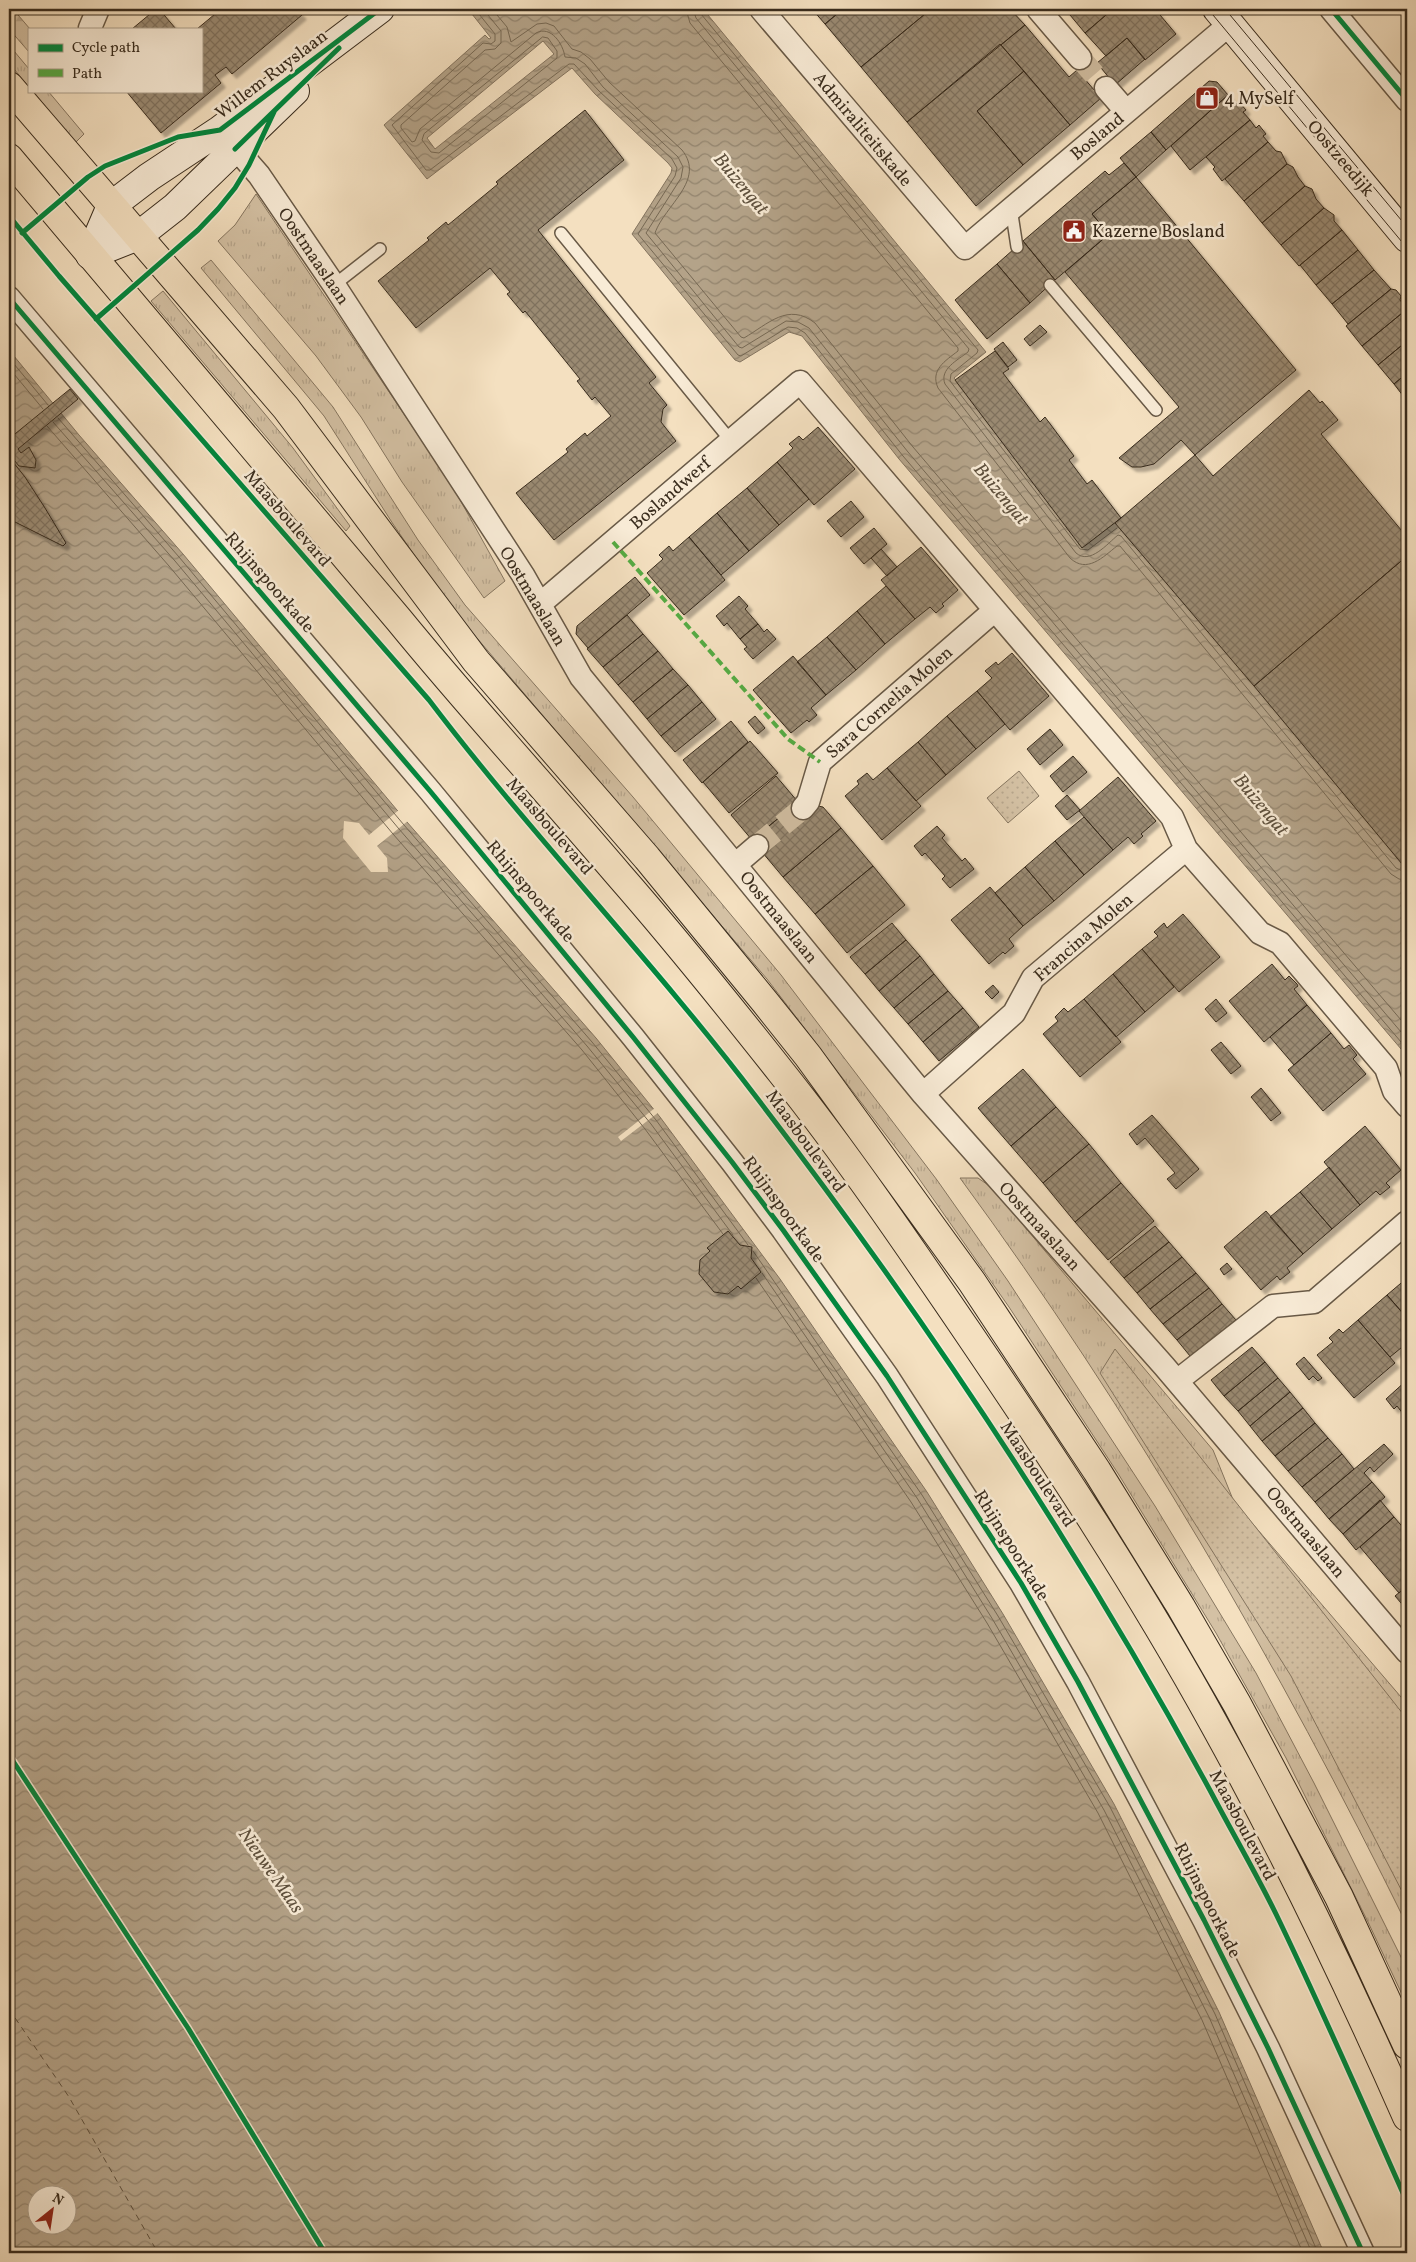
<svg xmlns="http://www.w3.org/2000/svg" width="1416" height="2262" font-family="Vollkorn,serif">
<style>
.grass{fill:url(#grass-tufts);stroke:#867660}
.forest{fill:url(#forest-firs);stroke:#867660}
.park{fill:url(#park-dots);stroke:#867660}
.water{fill:url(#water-waves);stroke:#83735e;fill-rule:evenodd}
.pier{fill:#f4e0c0}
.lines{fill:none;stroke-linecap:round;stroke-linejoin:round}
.shore{stroke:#766853;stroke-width:1}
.ferry{stroke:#5e503d;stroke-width:1;stroke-dasharray:6 5;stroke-linecap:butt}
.building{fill:url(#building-cross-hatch);stroke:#392c1d;filter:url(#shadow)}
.street-tunnel{stroke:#cfbc9f;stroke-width:22;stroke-dasharray:22 11;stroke-linecap:butt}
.lane-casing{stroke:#685946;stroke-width:14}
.street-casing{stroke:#685946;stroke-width:25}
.secondary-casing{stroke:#392c1d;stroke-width:30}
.primary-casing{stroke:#392c1d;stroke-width:30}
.lane{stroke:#f8ebd6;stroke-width:11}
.street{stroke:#f8ebd6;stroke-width:22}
.secondary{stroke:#f8ebd6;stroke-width:28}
.primary{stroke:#f4e0c0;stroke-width:28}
.tram{stroke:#392c1d;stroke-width:1}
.quiet{stroke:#55ab43;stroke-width:4;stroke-dasharray:8 4;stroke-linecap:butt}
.cycleway-casing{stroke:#f8ebd6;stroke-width:8}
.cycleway{stroke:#00873e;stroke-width:5}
.labels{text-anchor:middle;stroke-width:5;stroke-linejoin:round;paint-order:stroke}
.street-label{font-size:18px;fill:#392c1d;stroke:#f8ebd6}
.poi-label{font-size:18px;fill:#392c1d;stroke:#f8ebd6;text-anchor:start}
.water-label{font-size:19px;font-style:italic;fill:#5e503d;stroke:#f8ebd6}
</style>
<defs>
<pattern id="grass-tufts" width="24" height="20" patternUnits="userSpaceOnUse" patternTransform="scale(1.25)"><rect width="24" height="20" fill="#d4c1a4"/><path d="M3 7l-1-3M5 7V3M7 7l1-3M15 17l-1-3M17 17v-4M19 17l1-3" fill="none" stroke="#b7a68d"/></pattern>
<pattern id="forest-firs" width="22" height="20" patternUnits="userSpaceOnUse" patternTransform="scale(1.25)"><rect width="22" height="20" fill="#d4c1a4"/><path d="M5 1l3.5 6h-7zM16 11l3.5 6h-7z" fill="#b7a68d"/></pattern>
<pattern id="park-dots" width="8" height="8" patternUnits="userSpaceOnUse" patternTransform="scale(1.25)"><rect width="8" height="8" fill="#d4c1a4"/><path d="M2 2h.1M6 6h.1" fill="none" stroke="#b7a68d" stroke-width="1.8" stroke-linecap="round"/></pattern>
<pattern id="water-waves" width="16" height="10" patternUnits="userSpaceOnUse" patternTransform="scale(1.25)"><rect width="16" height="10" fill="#b4a389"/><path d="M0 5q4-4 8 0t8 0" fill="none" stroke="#93856f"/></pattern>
<pattern id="building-cross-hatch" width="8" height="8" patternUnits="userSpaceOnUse" patternTransform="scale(1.25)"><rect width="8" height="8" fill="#9a8a72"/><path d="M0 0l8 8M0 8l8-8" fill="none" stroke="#7f715d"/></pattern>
<filter id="shadow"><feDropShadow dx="4.5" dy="4.5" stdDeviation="1" flood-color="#0004"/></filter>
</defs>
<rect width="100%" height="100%" fill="#f4e0c0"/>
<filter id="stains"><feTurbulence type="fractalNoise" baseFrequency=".004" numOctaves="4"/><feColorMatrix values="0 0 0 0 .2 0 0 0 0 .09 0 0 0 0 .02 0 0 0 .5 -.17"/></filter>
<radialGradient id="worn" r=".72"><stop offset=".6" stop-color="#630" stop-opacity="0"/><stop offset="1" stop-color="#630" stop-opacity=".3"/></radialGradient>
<path class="grass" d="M9 45 29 69V87L9 63Z
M33 91H48L84 134 75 143Z
M256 194 453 487 505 581 484 598 402 482 361 417 316 356 218 241 235 225Z
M211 260 333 407 418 540 465 605 633 797 781 975 937 1180 1008 1281 1155 1506 1256 1673 1314 1783 1407 1969V2005L1368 1922 1286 1758 1216 1633 1119 1475 1009 1307 915 1173 767 979 448 604 393 524 324 416 201 268Z
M163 291 293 448 350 526 346 531 151 301Z
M960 1178H978L991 1187 1213 1450 1234 1502 1407 1704V1925C1279 1665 1132 1412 960 1178Z"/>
<path class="forest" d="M9 9H13L30 29H29V52L9 29Z"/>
<path class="park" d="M1019 771 1039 796 1008 823 987 798Z
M1115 1349 1407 1719V1901L1291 1676 1100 1373Z"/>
<path class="water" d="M468 9H703L986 352 954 378 1085 546 1121 518 1407 864V1056L899 459 802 336 789 332 740 362 735 360 632 234 671 173 672 168 668 163 595 94 572 68 427 179 384 125 485 35 489 39 491 38ZM543 41 554 54 435 149 427 138Z
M9 350 79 435 183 554 407 822 596 1038 660 1117 780 1279 927 1492 1003 1614 1114 1804 1219 2012 1324 2253H9ZM38 2194H68V2224H38Z"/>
<path class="pier" d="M400 809 409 820 377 846 387 858 388 872H371L343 838 344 821 359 823 369 835Z
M655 1108 659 1112 621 1141 618 1137Z"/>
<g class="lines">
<path class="shore" d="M475 9 495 34V41L491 44 483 43 392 125 426 170H430L569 64H574L599 91 672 159 677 168 675 176 638 234 738 355 741 356 788 327 797 328 805 333 903 456 1407 1049
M483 9 501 31V43L495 49 485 50 401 125V128L412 142 415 141 420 129 536 33C551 25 563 44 565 57L576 58 585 64 603 87 678 157 683 167 681 178 646 233 739 347 742 348 786 321 798 322 809 328 908 452 1407 1039
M492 9 507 27 511 42 537 24 546 23 554 26 572 49 581 52 590 59 609 82 682 150C706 180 665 205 655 233L741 337 744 338C768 324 788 302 815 323L913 447 1407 1027
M686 9 690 23 958 348V351C945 361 930 370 938 388L1070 558C1087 574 1103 557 1117 546H1120L1391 874 1399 879 1407 880
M693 9 696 18 969 349 968 352C958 360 939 369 945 384L1076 553C1090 565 1107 544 1118 535L1121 536 1396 868 1407 873
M700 9 701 14 978 350 977 353 951 374 950 381 1080 549 1088 550 1117 528
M543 37 548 38 557 51V58L439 153 431 152 422 140 424 134Z
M9 358 48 405
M9 368 43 409
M58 418 179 557 404 825 592 1042 656 1120 748 1245
M53 422 175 561 399 829 587 1046 651 1124 733 1235
M47 426 169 566 393 834 582 1050 645 1129 723 1234
M753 1251 922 1495 998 1616 1110 1807 1215 2014 1318 2253
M762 1273 917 1498 993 1620 1104 1810 1209 2017 1312 2253
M756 1278 911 1502 987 1623 1098 1813 1202 2020 1303 2253"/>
<path class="ferry" d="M9 1755 188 2028 325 2253
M9 2009 69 2097 158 2253"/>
</g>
<path class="building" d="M156 9H159L176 29H132Z
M221 9H296L302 15 232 74 226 67 215 75 221 83 161 133 126 91H201V29H197Z
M812 9H843L825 24Z
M843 9H931L861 67 825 24Z
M931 9H1010L1025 25 907 122 861 67Z
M1065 9H1113L1085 33Z
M1113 9H1155L1176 34 1145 60 1127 38 1106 56 1085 33Z
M1025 25 1069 77 1077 70 1101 98 1070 125 1001 45Z
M1127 38 1145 59 1115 85 1097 63Z
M1000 44 1024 71 977 111 1023 165 976 206 907 122Z
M1024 71 1070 125 1023 165 977 111Z
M1209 81 1217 82 1228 95 1166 150 1151 132Z
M1228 95 1236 104 1239 102 1246 110 1243 112 1250 120 1190 170 1171 146Z
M585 110 624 160 538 230 656 377 649 383 667 405 663 409 661 422 676 441 554 540 516 493 568 452 566 449 585 433 587 436 611 416 595 397 592 400 577 381 580 379 525 311 523 313 507 294 510 292 490 268 416 328 378 281 429 240 427 238 446 222 448 225 498 184 496 182Z
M1250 120 1256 128 1259 125 1266 134 1263 136 1268 142 1222 181 1213 169 1215 167 1206 157Z
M1151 132 1166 150 1136 177 1120 158Z
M1268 142 1276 151 1281 152 1287 164 1244 201 1225 179Z
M1124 163 1136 177 1092 214 1109 234 1055 280 1023 241 1105 171 1109 175Z
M1287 164 1293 167 1298 177 1305 186 1262 223 1244 201Z
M1136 177 1296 370 1195 455 1181 440 1154 464 1141 467H1132L1119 458 1179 407 1065 272 1109 234 1092 214Z
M1305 186 1312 189 1316 199 1324 208 1281 245 1262 223Z
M1324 208 1334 215V221L1342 230 1299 266 1281 245Z
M1342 230 1358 250 1316 285 1300 265Z
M1023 241 1055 280 1030 303 997 264Z
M1358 250 1374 270 1332 304 1316 285Z
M997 264 1030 303 987 339 955 300Z
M1374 270 1391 289 1348 324 1332 304Z
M1391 289 1396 290 1401 296 1400 300 1407 309 1362 346 1346 326Z
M1407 309V341L1378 365 1362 346Z
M1040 325 1047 332 1030 346 1024 339Z
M1407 341V373L1394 384 1378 365Z
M1003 342 1017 360 1008 367 994 349Z
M995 351 1009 369 1003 373 1040 422 1045 417 1074 456 1069 460 1087 484 1092 480 1121 518 1082 548 955 380Z
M1407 373V401L1394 384Z
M70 389 78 399 18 449 21 453 29 447 36 460 35 468 19 466 9 454V437L10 438Z
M1309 390 1320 403 1322 401 1338 420 1321 434 1407 537V556L1254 686 1115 523 1195 455 1213 476Z
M818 427 855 469 814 505 777 462 793 448 789 444 799 436 803 440Z
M9 457 25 477 45 508 66 543 63 546 9 519Z
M777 462 809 499 779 525 747 488Z
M747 488 779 525 749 551 717 513Z
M851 501 864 517 841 537 827 521Z
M717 513 749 551 721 575 689 537Z
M874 528 887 544 864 564 850 548Z
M689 537 725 580 684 615 647 573 663 559 659 555 669 546 673 551Z
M921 547 958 590 942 604 944 606 936 613 930 607 915 619 881 580Z
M881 549 897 567 887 576 871 558Z
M1407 556V870L1254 686Z
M635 577 650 595 588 648 576 634 577 626Z
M886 586 915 619 885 644 857 611Z
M739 596 748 606 745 609 758 624 740 639 727 623 724 626 716 616Z
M857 611 885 644 856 670 827 637Z
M627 615 643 634 603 667 587 649Z
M758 624 764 632 767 629 776 639 753 659 744 649 747 647 740 639Z
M643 634 658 651 618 685 603 667Z
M827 637 856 670 826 695 797 662Z
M658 651 673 669 633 702 618 685Z
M1012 653 1049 696 1010 730 977 691 992 678 985 671 996 662 998 665Z
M793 656 826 695 811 708 817 715 809 722 807 720 791 733 753 690Z
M673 669 688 685 647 719 633 702Z
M688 685 702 702 661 736 647 719Z
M977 691 1005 724 976 749 947 716Z
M702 702 716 719 675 752 661 736Z
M755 716 765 728 758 734 748 722Z
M947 716 976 749 946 775 918 742Z
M731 721 748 742 702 783 683 760Z
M1050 729 1063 745 1040 765 1027 749Z
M750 741 778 773 729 813 703 782Z
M918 742 946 775 916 801 887 768Z
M1073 756 1087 772 1063 792 1050 776Z
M887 768 921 806 882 840 845 796 859 784 857 781 867 773 873 780Z
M776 776 798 802 752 840 731 815Z
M1118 777 1156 821 1141 834 1143 836 1134 844 1128 837 1113 850 1079 811Z
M1067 795 1080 810 1067 820 1055 806Z
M798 802 823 807 841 828 783 877 752 840Z
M1084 817 1113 850 1084 875 1055 841Z
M937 826 945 835 942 838 962 861 965 858 974 869 950 888 942 879 945 876 925 853 922 856 914 846Z
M841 828 873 866 815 914 783 877Z
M1055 841 1084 875 1054 901 1025 867Z
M873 866 905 905 847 953 815 914Z
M1025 867 1054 901 1023 926 995 893Z
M990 887 1023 926 1009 939 1014 946 1005 954 1003 952 989 964 951 920Z
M1183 914 1220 957 1179 992 1142 949 1158 936 1154 932 1164 923 1167 928Z
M892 923 906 940 865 974 850 957Z
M906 940 920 956 879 991 865 974Z
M1142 949 1174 987 1145 1012 1113 974Z
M920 956 934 974 894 1008 879 991Z
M1272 964 1285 980 1289 976 1297 984 1298 986 1294 989 1307 1005 1264 1042 1229 1001Z
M934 974 948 991 908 1024 894 1008Z
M1113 974 1145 1012 1116 1037 1084 999Z
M993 985 999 992 992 999 985 992Z
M948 991 963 1008 923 1042 908 1024Z
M1084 999 1121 1042 1080 1077 1043 1034 1058 1021 1055 1017 1064 1008 1068 1012Z
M1216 999 1227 1013 1216 1022 1205 1009Z
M1307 1005 1331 1033 1294 1065 1270 1037Z
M963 1008 979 1027 939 1061 923 1042Z
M1331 1033 1344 1049 1349 1045 1357 1055 1353 1059 1366 1074 1323 1111 1288 1070Z
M1221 1042 1241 1066 1231 1074 1211 1050Z
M1023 1069 1056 1107 1011 1146 978 1108Z
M1261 1088 1281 1113 1271 1121 1251 1097Z
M1056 1107 1089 1144 1043 1183 1011 1146Z
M1152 1115 1199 1169 1176 1189 1167 1179 1175 1173 1145 1138 1137 1145 1129 1134Z
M1365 1126 1401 1170 1386 1183 1390 1187 1380 1195 1376 1191 1360 1205 1324 1162Z
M1089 1144 1121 1183 1075 1222 1043 1183Z
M1329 1167 1360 1205 1332 1229 1300 1192Z
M1121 1183 1154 1221 1108 1260 1075 1222Z
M1300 1192 1332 1229 1303 1254 1270 1217Z
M1266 1211 1303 1254 1287 1268 1290 1272 1280 1280 1277 1276 1261 1290 1224 1247Z
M1155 1226 1169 1242 1124 1278 1110 1262Z
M728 1231 740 1245 752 1247 751 1258 761 1272 741 1289 738 1286 728 1294 714 1292 699 1274 700 1260 710 1251 707 1248Z
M1169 1242 1182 1257 1137 1293 1124 1278Z
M1182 1257 1196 1273 1150 1309 1137 1293Z
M1227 1263 1232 1269 1224 1275 1220 1269Z
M1196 1273 1209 1288 1163 1324 1150 1309Z
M1407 1278V1318L1387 1295Z
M1209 1288 1222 1304 1177 1340 1163 1324Z
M1387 1295 1407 1318V1343L1390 1357 1358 1320Z
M1222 1304 1236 1320 1190 1356 1177 1340Z
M1358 1320 1395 1363 1354 1398 1317 1355 1333 1342 1329 1338 1339 1329 1343 1333Z
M1252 1347 1265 1362 1224 1396 1211 1380Z
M1304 1357 1322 1378 1318 1381 1313 1376 1309 1380 1296 1364Z
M1265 1362 1278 1378 1238 1411 1224 1396Z
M1278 1378 1290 1392 1250 1426 1238 1411Z
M1407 1380V1419L1397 1406 1394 1409 1386 1399Z
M1290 1392 1303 1408 1262 1441 1250 1426Z
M1303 1408 1315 1423 1275 1456 1262 1441Z
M1315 1423 1328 1438 1288 1471 1275 1456Z
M1328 1438 1342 1454 1302 1487 1288 1471Z
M1384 1444 1393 1454 1374 1472 1370 1467 1364 1473 1372 1482 1329 1519 1315 1502Z
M1342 1454 1354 1469 1315 1502 1302 1487Z
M1372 1482 1385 1497 1343 1534 1329 1519Z
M1380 1500 1394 1517 1356 1550 1343 1534Z
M1394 1517 1407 1532V1586L1399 1593 1360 1547Z
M1407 1586V1610L1395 1596Z"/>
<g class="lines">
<path class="street-tunnel" d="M1080 58 1106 88
M757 846 803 808"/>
<g class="lane-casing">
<path id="lane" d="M1011 208 1017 247
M561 233 731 441
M334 285 380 249
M1050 285 1156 410"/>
</g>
<g class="street-casing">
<path id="street" d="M761 9 965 248 1230 24
M1038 9 1080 58
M1331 9 1407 100
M90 28 98 9
M1106 88 1126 111
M225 136 259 175 334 285 523 575 581 677 923 1094 1164 1366 1407 1652
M9 298 430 791 633 1037 732 1162 783 1230 887 1376 1021 1583 1078 1682 1204 1920 1268 2048 1363 2253
M540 604 800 382 1172 817 1186 849 1260 933 1280 943 1386 1068 1394 1091 1407 1106
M803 808 808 802 820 762 995 610
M736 864 757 846
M923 1094 1014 1013 1033 978 1186 849
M1177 1381 1273 1306 1314 1302 1407 1222"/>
</g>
<g class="secondary-casing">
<path id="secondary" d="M1217 9 1407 238
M90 255 111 206 149 177 220 130 380 9
M90 255 138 236 175 207 295 91"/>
</g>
<g class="primary-casing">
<path id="primary" d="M9 86 286 408 476 661 647 858 765 1002 808 1056 972 1282 1097 1471 1181 1607 1237 1704 1339 1897 1407 2045
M9 158 399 620C470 707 546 789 619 875 675 939 728 1005 781 1072 847 1155 907 1243 967 1331 1054 1459 1140 1589 1214 1724 1285 1852 1348 1983 1407 2117"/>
</g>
<use href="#lane" class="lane"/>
<use href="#street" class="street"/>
<use href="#secondary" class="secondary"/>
<use href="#primary" class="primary"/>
<path class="tram" d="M1208 9 1407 248
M1225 9 1407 227"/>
<path class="quiet" d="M613 542 788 739 820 762"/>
<g class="cycleway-casing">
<path id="cycleway" d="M1331 9 1407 100
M235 149 339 48
M9 216 59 276 429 700C533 837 653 961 757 1098 926 1318 1080 1550 1212 1794 1233 1834 1256 1873 1276 1914 1322 2009 1364 2106 1407 2202
M22 233 88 177 105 166 178 137 220 130 380 9
M9 298 430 791 633 1037 732 1162 783 1230 887 1376 1021 1583 1078 1682 1204 1920 1268 2048 1363 2253
M96 319 198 230 218 209 235 188 249 165 274 112
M9 1755 188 2028 325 2253"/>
</g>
<use href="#cycleway" class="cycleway"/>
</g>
<defs>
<g id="shop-square" transform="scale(1.25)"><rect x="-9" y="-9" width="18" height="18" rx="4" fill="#8f2418" stroke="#f8ebd6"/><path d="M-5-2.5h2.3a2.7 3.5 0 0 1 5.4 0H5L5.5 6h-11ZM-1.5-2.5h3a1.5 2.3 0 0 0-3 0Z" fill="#fff"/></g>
<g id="civic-square" transform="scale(1.25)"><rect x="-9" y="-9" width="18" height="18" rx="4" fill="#8f2418" stroke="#f8ebd6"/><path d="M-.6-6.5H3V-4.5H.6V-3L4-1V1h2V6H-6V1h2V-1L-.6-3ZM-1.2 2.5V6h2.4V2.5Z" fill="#fff"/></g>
</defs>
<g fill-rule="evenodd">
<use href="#shop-square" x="1207" y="98"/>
<use href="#civic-square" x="1074" y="231"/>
</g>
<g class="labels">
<g class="street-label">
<text transform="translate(271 74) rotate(-37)" y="6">Willem Ruyslaan</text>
<text transform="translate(863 129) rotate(50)" y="6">Admiraliteitskade</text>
<text transform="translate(1097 136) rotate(-40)" y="6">Bosland</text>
<text transform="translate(1341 158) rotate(50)" y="6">Oostzeedijk</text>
<text transform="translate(314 256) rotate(56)" y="6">Oostmaaslaan</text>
<text transform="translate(670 493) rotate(-41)" y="6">Boslandwerf</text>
<text transform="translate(288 518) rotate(49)" y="6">Maasboulevard</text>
<text transform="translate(270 582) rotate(49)" y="6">Rhijnspoorkade</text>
<text transform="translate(533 596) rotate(59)" y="6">Oostmaaslaan</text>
<text transform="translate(889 702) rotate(-41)" y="6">Sara Cornelia Molen</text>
<text transform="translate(550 826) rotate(49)" y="6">Maasboulevard</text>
<text transform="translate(531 891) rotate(50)" y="6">Rhijnspoorkade</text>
<text transform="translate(779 917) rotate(51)" y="6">Oostmaaslaan</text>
<text transform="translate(1083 937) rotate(-41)" y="6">Francina Molen</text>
<text transform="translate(806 1141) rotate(54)" y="6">Maasboulevard</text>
<text transform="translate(784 1209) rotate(54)" y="6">Rhijnspoorkade</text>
<text transform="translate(1040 1226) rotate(48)" y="6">Oostmaaslaan</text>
<text transform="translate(1038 1474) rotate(57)" y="6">Maasboulevard</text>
<text transform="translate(1306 1532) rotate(50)" y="6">Oostmaaslaan</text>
<text transform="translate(1012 1545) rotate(58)" y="6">Rhijnspoorkade</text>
<text transform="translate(1243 1825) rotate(62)" y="6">Maasboulevard</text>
<text transform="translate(1208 1900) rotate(63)" y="6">Rhijnspoorkade</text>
</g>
<g class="poi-label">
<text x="1224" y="104">4 MySelf</text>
<text x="1092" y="237">Kazerne Bosland</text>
</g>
<g class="water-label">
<text transform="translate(742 183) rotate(50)" y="7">Buizengat</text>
<text transform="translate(1002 493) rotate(50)" y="7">Buizengat</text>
<text transform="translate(1262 804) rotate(50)" y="7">Buizengat</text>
<text transform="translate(272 1870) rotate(55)" y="7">Nieuwe Maas</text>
</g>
</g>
<rect width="1416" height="2262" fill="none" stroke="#f4e0c0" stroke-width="30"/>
<rect x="10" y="10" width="1396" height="2242" fill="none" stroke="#392c1d" stroke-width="2.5"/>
<rect x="15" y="15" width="1386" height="2232" fill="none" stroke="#392c1d"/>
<rect x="28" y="28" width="175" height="65" fill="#f8ebd6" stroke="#ac9f8c"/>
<rect x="38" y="44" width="25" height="8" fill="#00873e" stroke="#ac9f8c"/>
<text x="72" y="52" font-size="15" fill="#392c1d">Cycle path</text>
<rect x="38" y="69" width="25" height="8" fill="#55ab43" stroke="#ac9f8c"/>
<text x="72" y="78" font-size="15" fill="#392c1d">Path</text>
<g transform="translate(52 2210) rotate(30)"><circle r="24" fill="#f8ebd6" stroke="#ac9f8c"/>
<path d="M0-4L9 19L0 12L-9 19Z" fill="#8f2418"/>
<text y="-8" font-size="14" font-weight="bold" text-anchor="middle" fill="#392c1d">N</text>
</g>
<rect width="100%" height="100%" filter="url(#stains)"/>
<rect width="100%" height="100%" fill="url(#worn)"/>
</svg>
